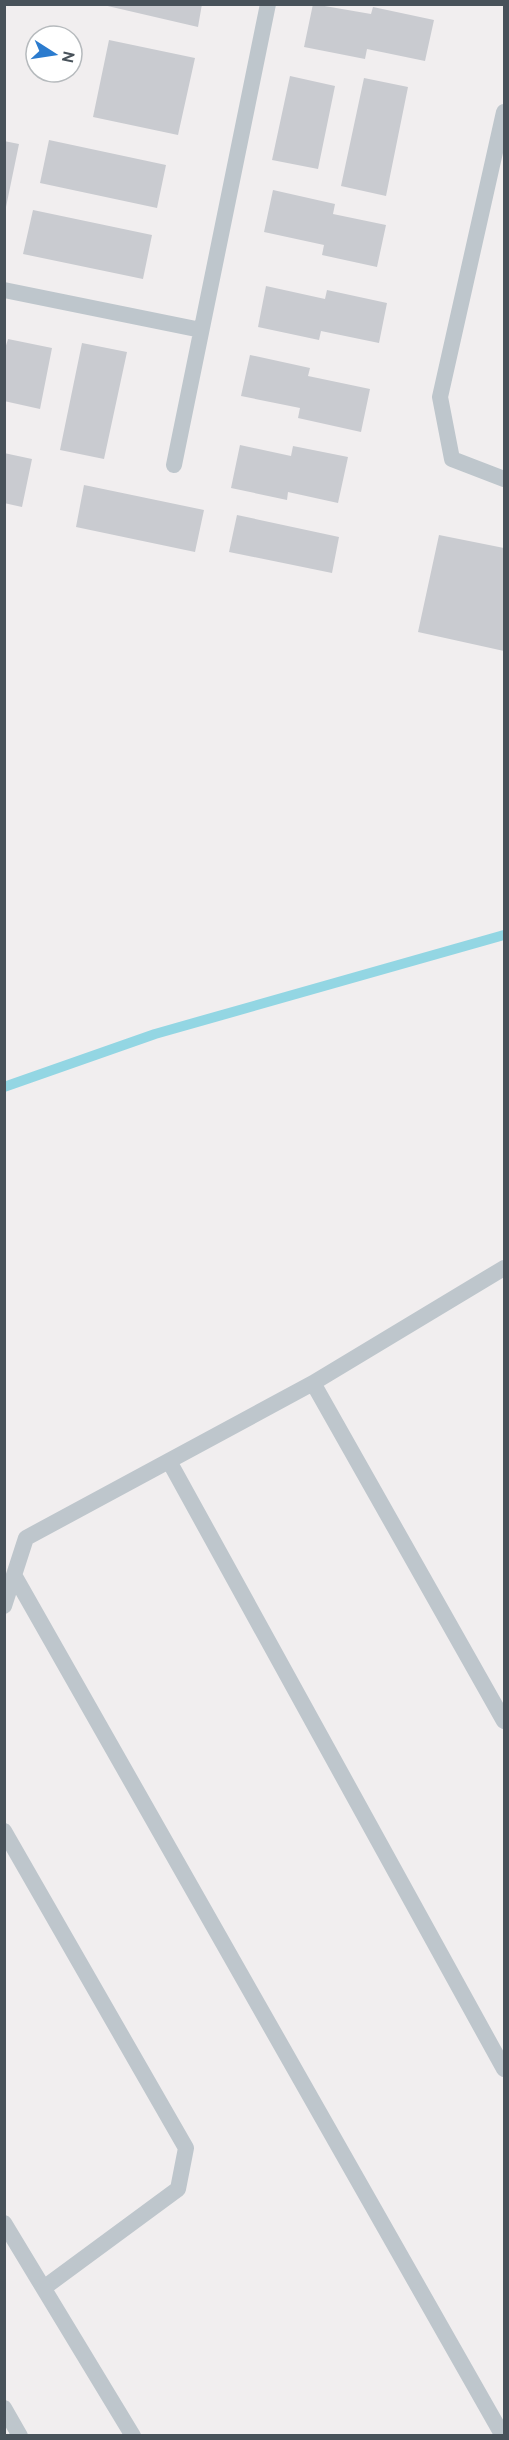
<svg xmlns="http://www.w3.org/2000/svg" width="509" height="2440" font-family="Overpass,sans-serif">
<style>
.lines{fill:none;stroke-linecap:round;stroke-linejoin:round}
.stream{stroke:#93d6e3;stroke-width:10}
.building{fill:#c9cbd0}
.lane{stroke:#bec6cc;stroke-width:16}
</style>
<rect width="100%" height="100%" fill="#f1eeef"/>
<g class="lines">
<path class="stream" d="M4 1087 155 1034 504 935"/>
</g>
<path class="building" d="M99 4H202L198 27Z
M313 4 371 14 373 7 434 20 425 61 367 49 365 59 304 47Z
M109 40 195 58 178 135 93 117Z
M290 76 335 86 318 169 272 160Z
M364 78 408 87 386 196 341 186Z
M49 140 166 165 157 208 40 183Z
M4 141 19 144 6 207H4Z
M273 190 335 204 333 214 386 225 377 267 322 255 324 245 264 232Z
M33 210 152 235 143 279 23 254Z
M266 286 325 299 327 290 387 303 379 343 321 331 319 340 258 327Z
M8 339 52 348 40 409 4 401V352Z
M82 343 127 352 104 459 60 450Z
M250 355 310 368 308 376 370 389 361 432 298 418 300 408 241 396Z
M240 445 291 456 293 446 348 457 338 503 288 492 287 500 231 488Z
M4 453 32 459 22 507 4 503Z
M84 485 204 510 195 552 76 527Z
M237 515 339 537 332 573 229 552Z
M439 535 504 548V651L418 632Z"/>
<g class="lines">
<path class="lane" d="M504 112 440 397 452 459 504 479
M4 290 201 330
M174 465 268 4
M313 1383 504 1721
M169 1461 504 2069
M14 1575 503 2436
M4 1606 26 1538 313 1383 504 1268
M4 1831 186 2148 178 2189 45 2287
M4 2223 133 2436
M4 2408 20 2436"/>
</g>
<rect width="509" height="2440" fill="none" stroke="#48525a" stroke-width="12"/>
<g transform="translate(54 54) rotate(102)"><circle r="28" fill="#ffffff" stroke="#b6babd" stroke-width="1.5"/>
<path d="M0-4.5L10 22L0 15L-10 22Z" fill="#2b7bce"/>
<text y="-9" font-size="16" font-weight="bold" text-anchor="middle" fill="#48525a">N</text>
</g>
</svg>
